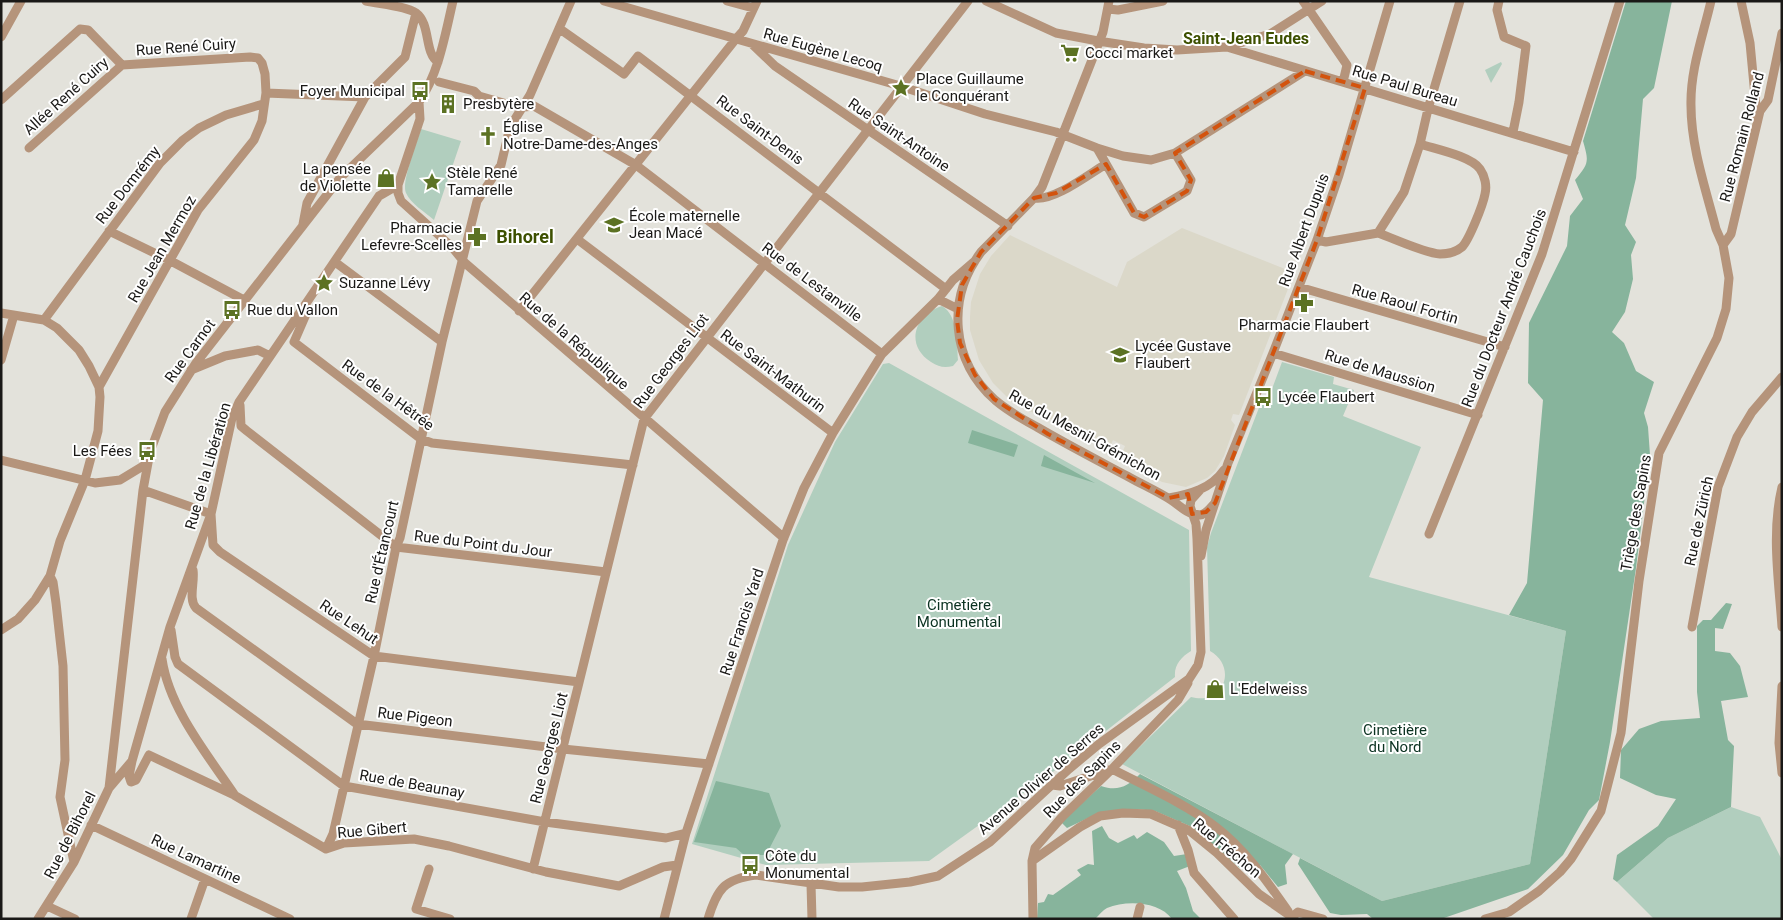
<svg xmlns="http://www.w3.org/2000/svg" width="1783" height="920" font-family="Roboto,sans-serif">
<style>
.built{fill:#dbd8c9}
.green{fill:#b1cebe}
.forest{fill:#87b49c}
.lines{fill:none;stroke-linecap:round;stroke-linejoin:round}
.minor{stroke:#b5947b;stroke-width:9}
.marked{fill:none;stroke:#d3530d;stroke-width:4;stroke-dasharray:10 6;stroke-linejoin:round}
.labels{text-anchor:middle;stroke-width:4;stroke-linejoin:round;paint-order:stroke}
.street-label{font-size:15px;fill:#1a1917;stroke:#fff}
.poi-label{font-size:15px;fill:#1a1917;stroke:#fff;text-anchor:start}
.park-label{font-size:15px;fill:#0b3221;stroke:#fff}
.neighbourhood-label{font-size:16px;font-weight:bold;fill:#3d5000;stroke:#fff}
.quarter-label{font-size:18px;font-weight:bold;fill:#3d5000;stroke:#fff}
</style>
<rect width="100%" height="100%" fill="#e3e2db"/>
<path class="built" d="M1182 228 1295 273 1291 281 1286 280 1284 287 1288 289 1239 415 1233 414 1231 420 1235 425 1224 456 1215 471 1207 478 1186 487 1162 482 1120 458 1125 446 1113 440 1108 451 1051 419 1041 417 1011 401 993 383 979 360 970 330V317L971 302 980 274 991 256 1010 235 1117 287 1127 262Z"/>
<path class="green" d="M1501 62 1502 64 1491 83 1485 70Z
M421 129 461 141 434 220C425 212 411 204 406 193 401 182 417 143 421 129Z
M942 306C958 315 957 344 958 360L953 366C944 368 939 367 931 362 904 345 915 314 942 306Z
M1282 362 1334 377 1333 384 1354 390 1343 416 1421 447 1369 577 1566 631 1530 864 1382 901 1122 764 1191 697C1224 706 1238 667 1210 651L1207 547 1211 533 1260 405H1266Z
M889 363 1189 530 1191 651C1181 657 1174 665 1175 677L1061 766 929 861 766 865 692 844 788 545 835 442 883 364Z
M1731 807 1760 817 1782 860V919H1654L1617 882 1668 838Z"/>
<path class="forest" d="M1626 1H1672L1654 88 1643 99 1636 178 1625 225 1636 242 1631 255 1633 279 1625 312 1612 332 1624 343 1636 371 1654 382 1644 413 1648 427 1650 455 1636 568 1610 742 1599 800 1589 810 1563 855 1528 889 1441 919H1373L1367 914 1341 915 1330 913 1298 864 1300 858 1382 901 1530 864 1566 631 1509 615 1527 583 1543 400 1528 383 1529 323 1567 246 1570 216 1583 199 1575 180C1589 163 1589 162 1583 141Z
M972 430 1018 445 1014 457 968 443Z
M1044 455 1095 483 1041 466Z
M1726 603 1732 604 1723 629 1715 628V651L1730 653 1740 666 1748 697 1721 701 1728 740 1734 746 1731 807 1668 838 1617 882 1613 879 1617 855 1658 826 1676 799 1656 795 1620 778 1621 750 1639 729 1661 721 1700 718 1697 692V626L1703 620H1711Z
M1140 774 1293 854 1285 865 1287 884 1278 887 1260 865 1240 868 1192 827 1155 811 1136 809 1099 813 1067 828 1061 822 1101 786C1118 792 1128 786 1140 774Z
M716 781 769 793 781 826 766 855H744L736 848 694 842Z
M1102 826 1109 838 1118 843 1134 835 1137 839 1147 832 1164 842 1174 856 1187 854 1190 866 1177 871 1186 888 1193 911 1201 919H1172C1159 901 1126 900 1107 908 1103 910 1099 915 1095 919H1037L1038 903 1044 902 1048 894 1053 895 1081 875 1077 870 1088 864 1094 865 1092 831Z"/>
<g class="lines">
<path class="minor" d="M366 1C379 4 406 6 416 13 431 24 424 53 438 62
M604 1 897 85 985 114 1056 132 1097 148 1123 156 1151 160 1175 153 1305 71
M727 1 753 8
M986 1 1056 33 1098 41 1144 48 1177 50 1227 47 1270 34 1322 1
M1109 1 1103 32 1042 187 1034 198 981 252C946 299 951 361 995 400 1008 411 1022 419 1037 427 1066 444 1097 460 1127 476 1141 484 1157 491 1171 500 1178 504 1185 512 1193 514 1194 514 1199 515 1200 515 1207 514 1211 507 1215 503
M1303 1 1347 65 1343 82
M1499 1 1497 10 1504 37 1526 46 1519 102 1513 132
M1741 1 1750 43 1757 117
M1108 9 1118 10 1163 1
M560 29 624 74 638 56 946 289
M1 37 21 1
M753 45 775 66 1008 226
M1227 47 1574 152
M439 82 474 91 479 96 510 105 524 107 534 106 636 165 882 354
M266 93 365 97 405 57 416 13
M1 100 80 29 88 30 122 65 250 57 258 58 262 63 265 74 266 93 262 121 254 140 198 210 99 387
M419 102 420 119 398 185V193L401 201 452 247 465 263 784 538
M29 148 122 65
M1097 148 1134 213 1144 217 1187 191 1191 180 1175 153
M1034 198C1053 202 1089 174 1106 164
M303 224 307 203 365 97
M109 231 169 260 244 300
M1378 233C1395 239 1424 253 1440 254 1448 254 1456 252 1462 247 1469 240 1483 205 1485 194 1487 186 1485 176 1480 169 1471 156 1435 149 1420 144
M577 239 833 433
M1317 240 1326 242 1378 233 1404 192 1420 144 1428 109 1460 1
M1723 245 1731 234 1760 111 1768 100 1782 33
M335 262 442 342
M1299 287 1505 347
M938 299 958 309
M304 306 307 312 294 342 421 439 432 443 633 465
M519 311 735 40 743 31 757 1
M1 313 44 320 57 328 79 350 89 366 99 387 100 397 98 431 85 480 60 541 50 576 35 600 18 619 1 630
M44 320 160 163 183 140 199 128 226 115 263 104
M1273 353 1478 415
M1 360 14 315
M191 370 225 356 258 350 270 356
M240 405 241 426 247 431 396 547 606 572
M1 460 95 483 120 480 148 463
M1782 487C1771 533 1779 581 1782 627
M143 490 211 514 213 545 220 552 374 656 579 682
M1169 498C1190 494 1211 489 1224 470
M1429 534 1542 254 1620 1
M1201 556 1206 530 1228 463 1273 353 1317 240 1339 175 1390 1
M193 570C195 582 188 599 196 608L357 724 563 749 709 764
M50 576 53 582 56 603 63 666 65 760 60 797 74 862
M1692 627 1718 487 1737 437 1752 412 1782 377
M171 630 175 657 178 664 344 786 545 822 666 838 686 833
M162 659C169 708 207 754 234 794
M1782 686 1779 743 1782 773
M132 761 129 776 131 782 136 780 149 755 234 795 326 849 344 843 414 839 449 846 546 872 619 886 663 867 677 865
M1052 785 1060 786 1112 769C1147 787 1184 803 1216 827 1245 849 1267 881 1288 911
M109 788 143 490 150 452 165 412 196 363 340 178 419 102C439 73 445 35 453 1
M91 825 290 919
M1178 825 1188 850 1194 873 1234 919
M326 849 333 834 374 656 396 547 400 538 442 342 477 201 501 165 510 127 530 95 571 1
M1032 861 1080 827 1100 816 1123 813 1151 814 1190 831 1217 853 1259 894 1292 917
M429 869 416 909 450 919
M533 869 644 419 968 1
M811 884 812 919
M47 906 75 919
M1292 917 1298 912 1323 919
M38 919 74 862 109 788 132 761 170 627 211 514 232 418 239 402 379 196 398 185
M191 919 205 879
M664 919 686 833 783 540 804 488 833 433 882 354 938 299 953 280 975 261
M708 919C717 889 724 879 756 875L839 887H862L910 882 938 876 990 842 1069 769 1099 744 1189 679 1198 665 1201 652 1197 539 1196 524 1190 506 1191 500 1200 490
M1033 919 1032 861 1035 848 1062 817 1112 769 1178 700 1188 683
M1137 919 1140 907
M1485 919 1509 912 1539 891 1560 872 1571 859 1601 811 1621 733 1639 581 1659 453 1717 338 1726 309 1729 278 1723 245 1716 229C1706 190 1691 147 1691 106 1690 70 1703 36 1711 1"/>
</g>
<path class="marked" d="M1305 71 1365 88 1317 240 1215 503 1206 512 1192 514 1188 494 1169 498 1048 434 994 399 975 375 960 343 957 320 962 285 981 252 1034 198 1056 193 1106 164 1134 213 1144 217 1187 191 1191 180 1175 153Z"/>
<defs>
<g id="supermarket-bare" transform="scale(1.5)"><path d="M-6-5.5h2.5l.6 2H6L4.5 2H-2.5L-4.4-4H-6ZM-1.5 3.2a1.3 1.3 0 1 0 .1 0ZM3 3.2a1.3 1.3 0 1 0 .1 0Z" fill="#5c7223" stroke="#fff" stroke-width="2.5" paint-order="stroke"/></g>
<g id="sight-bare" transform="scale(1.5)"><path d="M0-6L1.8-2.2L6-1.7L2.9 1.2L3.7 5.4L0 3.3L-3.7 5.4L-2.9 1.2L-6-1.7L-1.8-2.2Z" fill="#5c7223" stroke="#fff" stroke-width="2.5" paint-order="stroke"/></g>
<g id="bus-bare" transform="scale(1.5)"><path d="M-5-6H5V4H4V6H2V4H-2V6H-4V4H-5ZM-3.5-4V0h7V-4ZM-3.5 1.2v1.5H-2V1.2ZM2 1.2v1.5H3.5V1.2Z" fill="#5c7223" stroke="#fff" stroke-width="2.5" paint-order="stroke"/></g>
<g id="building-bare" transform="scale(1.5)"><path d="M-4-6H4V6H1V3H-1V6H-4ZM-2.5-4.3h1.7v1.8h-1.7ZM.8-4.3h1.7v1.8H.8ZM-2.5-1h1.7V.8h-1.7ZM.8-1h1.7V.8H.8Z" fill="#5c7223" stroke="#fff" stroke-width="2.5" paint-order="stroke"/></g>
<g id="church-bare" transform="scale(1.5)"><path d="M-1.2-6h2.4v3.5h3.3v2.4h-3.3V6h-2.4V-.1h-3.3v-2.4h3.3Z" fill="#5c7223" stroke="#fff" stroke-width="2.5" paint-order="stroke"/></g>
<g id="shop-bare" transform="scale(1.5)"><path d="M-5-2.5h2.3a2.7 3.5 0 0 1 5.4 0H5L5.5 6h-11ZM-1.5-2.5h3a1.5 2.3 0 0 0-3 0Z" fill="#5c7223" stroke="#fff" stroke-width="2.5" paint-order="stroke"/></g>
<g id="school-bare" transform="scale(1.5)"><path d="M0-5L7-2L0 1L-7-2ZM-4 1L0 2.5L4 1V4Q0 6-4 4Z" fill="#5c7223" stroke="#fff" stroke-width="2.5" paint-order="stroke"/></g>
<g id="pharmacy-bare" transform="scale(1.5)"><path d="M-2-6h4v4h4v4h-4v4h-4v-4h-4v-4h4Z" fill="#5c7223" stroke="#fff" stroke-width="2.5" paint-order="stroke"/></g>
</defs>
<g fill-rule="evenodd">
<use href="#supermarket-bare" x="1070" y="53"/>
<use href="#sight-bare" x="901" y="88"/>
<use href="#bus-bare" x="420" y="91"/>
<use href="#building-bare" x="448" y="104"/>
<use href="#church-bare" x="488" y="136"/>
<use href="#shop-bare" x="386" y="178"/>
<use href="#sight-bare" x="432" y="182"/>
<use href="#school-bare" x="614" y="225"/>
<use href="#pharmacy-bare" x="477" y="237"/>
<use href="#sight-bare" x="324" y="283"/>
<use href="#pharmacy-bare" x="1304" y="303"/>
<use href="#bus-bare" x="232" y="310"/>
<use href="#school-bare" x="1120" y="355"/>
<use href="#bus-bare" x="1263" y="397"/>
<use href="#bus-bare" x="147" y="451"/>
<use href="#shop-bare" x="1215" y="689"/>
<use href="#bus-bare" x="750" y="865"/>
</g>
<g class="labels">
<g class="street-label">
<text transform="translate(186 47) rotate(-4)" y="5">Rue René Cuiry</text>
<text transform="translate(823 50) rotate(16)" y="5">Rue Eugène Lecoq</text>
<text transform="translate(1405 86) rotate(17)" y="5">Rue Paul Bureau</text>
<text transform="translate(66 96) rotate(-42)" y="5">Allée René Cuiry</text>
<text transform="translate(760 130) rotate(37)" y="5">Rue Saint-Denis</text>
<text transform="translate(899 135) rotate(34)" y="5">Rue Saint-Antoine</text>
<text transform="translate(1742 137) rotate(-75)" y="5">Rue Romain Rolland</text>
<text transform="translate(128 185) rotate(-52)" y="5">Rue Domrémy</text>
<text transform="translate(1304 230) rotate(-70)" y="5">Rue Albert Dupuis</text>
<text transform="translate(162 249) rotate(-60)" y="5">Rue Jean Mermoz</text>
<text transform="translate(812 282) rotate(37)" y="5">Rue de Lestanville</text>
<text transform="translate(1405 304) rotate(16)" y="5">Rue Raoul Fortin</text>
<text transform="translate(1504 308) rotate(-69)" y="5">Rue du Docteur André Cauchois</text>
<text transform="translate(574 341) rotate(41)" y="5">Rue de la République</text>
<text transform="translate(190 351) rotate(-54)" y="5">Rue Carnot</text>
<text transform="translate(671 361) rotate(-53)" y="5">Rue Georges Liot</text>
<text transform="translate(773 371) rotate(37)" y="5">Rue Saint-Mathurin</text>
<text transform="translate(1380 371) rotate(17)" y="5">Rue de Maussion</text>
<text transform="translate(388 395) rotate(36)" y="5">Rue de la Hêtrée</text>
<text transform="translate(1085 435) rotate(29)" y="5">Rue du Mesnil-Grémichon</text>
<text transform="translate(208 466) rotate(-74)" y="5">Rue de la Libération</text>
<text transform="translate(1636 513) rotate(-80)" y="5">Triège des Sapins</text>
<text transform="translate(1699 521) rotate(-78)" y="5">Rue de Zürich</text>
<text transform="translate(483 544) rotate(7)" y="5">Rue du Point du Jour</text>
<text transform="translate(382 552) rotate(-77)" y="5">Rue d'Étancourt</text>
<text transform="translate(349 622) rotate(34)" y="5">Rue Lehut</text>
<text transform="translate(742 622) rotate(-72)" y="5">Rue Francis Yard</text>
<text transform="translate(415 717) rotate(7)" y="5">Rue Pigeon</text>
<text transform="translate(549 748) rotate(-76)" y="5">Rue Georges Liot</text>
<text transform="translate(1041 779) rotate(-41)" y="5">Avenue Olivier de Serres</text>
<text transform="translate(1082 779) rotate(-45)" y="5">Rue des Sapins</text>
<text transform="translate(412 784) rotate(10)" y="5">Rue de Beaunay</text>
<text transform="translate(372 830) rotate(-5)" y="5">Rue Gibert</text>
<text transform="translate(70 835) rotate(-63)" y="5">Rue de Bihorel</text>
<text transform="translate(1227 848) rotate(40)" y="5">Rue Fréchon</text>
<text transform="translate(196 859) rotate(25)" y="5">Rue Lamartine</text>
</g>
<g class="poi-label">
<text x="1085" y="58">Cocci market</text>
<text x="916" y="84">Place Guillaume<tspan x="916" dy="17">le Conquérant</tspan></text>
<text x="405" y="96" text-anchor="end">Foyer Municipal</text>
<text x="463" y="109">Presbytère</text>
<text x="503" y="132">Église<tspan x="503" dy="17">Notre-Dame-des-Anges</tspan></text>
<text x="371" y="174" text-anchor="end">La pensée<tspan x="371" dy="17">de Violette</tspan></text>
<text x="447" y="178">Stèle René<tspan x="447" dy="17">Tamarelle</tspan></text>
<text x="629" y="221">École maternelle<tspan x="629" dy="17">Jean Macé</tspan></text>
<text x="462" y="233" text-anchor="end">Pharmacie<tspan x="462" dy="17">Lefevre-Scelles</tspan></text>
<text x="339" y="288">Suzanne Lévy</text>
<text x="247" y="315">Rue du Vallon</text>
<text x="1304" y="330" text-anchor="middle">Pharmacie Flaubert</text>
<text x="1135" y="351">Lycée Gustave<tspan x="1135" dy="17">Flaubert</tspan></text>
<text x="1278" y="402">Lycée Flaubert</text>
<text x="132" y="456" text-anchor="end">Les Fées</text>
<text x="1230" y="694">L'Edelweiss</text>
<text x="765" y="861">Côte du<tspan x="765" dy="17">Monumental</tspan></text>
</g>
<g class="park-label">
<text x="959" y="610">Cimetière<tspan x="959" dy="17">Monumental</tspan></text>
<text x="1395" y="735">Cimetière<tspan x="1395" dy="17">du Nord</tspan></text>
</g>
<g class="neighbourhood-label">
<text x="1246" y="44">Saint-Jean Eudes</text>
</g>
<g class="quarter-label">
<text x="525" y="243">Bihorel</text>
</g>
</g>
<rect width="1783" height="920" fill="none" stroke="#1a1917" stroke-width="5"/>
</svg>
